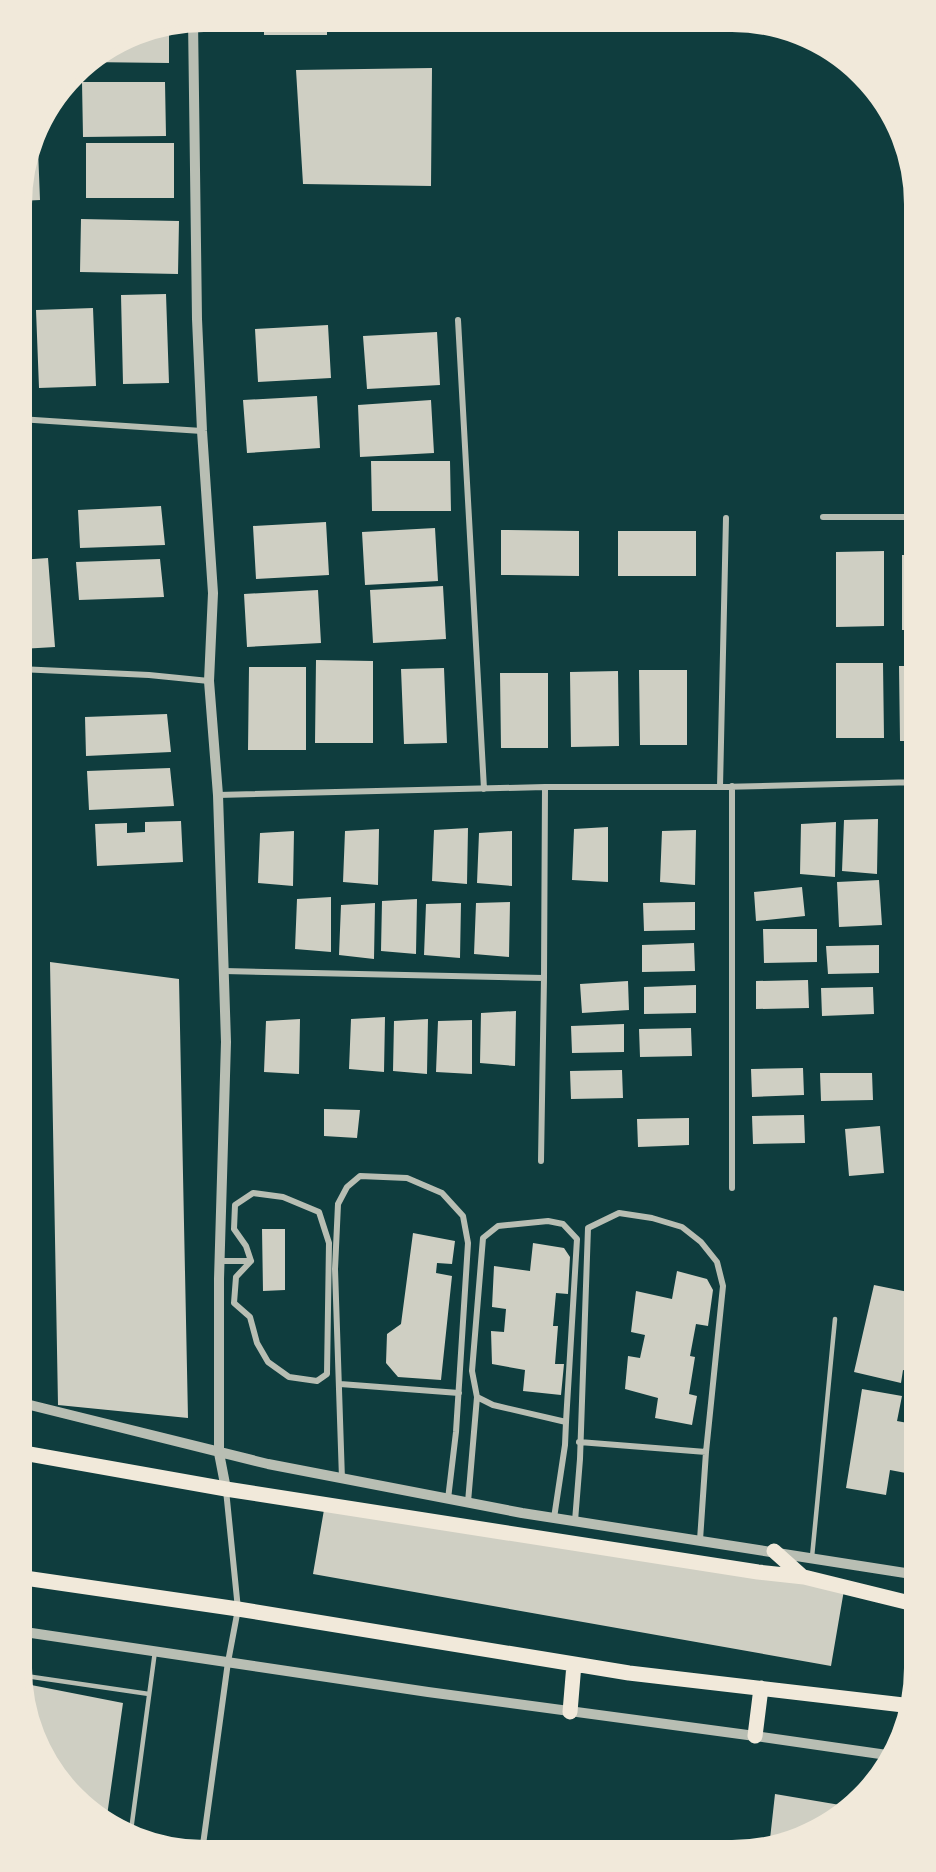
<svg xmlns="http://www.w3.org/2000/svg" width="936" height="1872" font-family="'PT Sans',sans-serif">
<style>
.building{fill:#cfcfc3}
.lines{fill:none;stroke-linecap:round;stroke-linejoin:round}
.service{stroke:#b8beb3;stroke-width:4.5}
.minor{stroke:#b8beb3;stroke-width:6}
.tertiary{stroke:#b8beb3;stroke-width:10}
.primary{stroke:#f1e9da;stroke-width:15}
.rim{fill:none;stroke:#f1e9da;stroke-width:8}
</style>
<rect width="100%" height="100%" fill="#0f3d3e"/>
<path class="building" d="M264 18 327 19V35H264Z
M169 25V63L86 62 133 32Z
M432 68 431 186 303 184 296 70Z
M82 82H165L166 136 83 137Z
M86 143H174V198H86Z
M38 149 40 200 20 201V180L29 150Z
M81 219 179 221 178 274 80 272Z
M20 226H23L25 269H19Z
M166 294 169 383 123 384 121 295Z
M93 308 96 386 39 388 36 310Z
M328 325 331 378 258 382 255 329Z
M437 332 440 385 367 389 363 336Z
M317 396 320 448 247 453 243 400Z
M431 400 434 453 360 457 358 405Z
M371 461H450L451 511H372Z
M161 506 165 545 80 548 78 510Z
M326 522 329 575 256 579 253 526Z
M435 528 438 581 365 585 362 532Z
M501 530 579 531V576L501 575Z
M618 531H696V576H618Z
M884 551V626L836 627V552Z
M902 555H918V630H902Z
M48 558 55 647 21 649 19 619V560Z
M160 559 164 597 79 600 76 562Z
M443 586 446 639 373 643 370 590Z
M318 590 321 643 247 647 244 594Z
M316 660 373 661V743H315Z
M836 663H883L884 738H836Z
M899 666H918V741H900Z
M249 667H306V750H248Z
M444 668 447 743 404 744 401 669Z
M639 670H687V745H640Z
M618 671 619 746 571 747 570 672Z
M500 673H548V748H501Z
M167 714 171 752 86 756 85 717Z
M170 768 174 806 89 810 87 771Z
M878 819 877 874 842 871 844 820Z
M181 821 183 862 97 866 95 824 127 823V833L145 832V822Z
M836 822 835 877 800 874 801 824Z
M608 827V882L572 880 574 829Z
M468 828 467 884 432 881 434 830Z
M379 829 378 885 343 882 345 831Z
M696 830 695 885 660 882 662 831Z
M294 831 293 886 258 883 260 833Z
M512 831V886L477 883 479 833Z
M879 880 882 925 839 927 837 882Z
M802 887 805 916 756 921 754 892Z
M331 897V952L295 949 297 899Z
M417 899 416 954 381 951 382 901Z
M510 902 509 957 474 954 476 903Z
M695 902V930L644 931 643 903Z
M375 903 374 959 339 955 341 905Z
M461 903 460 958 424 955 426 904Z
M763 929H817V962L764 963Z
M694 943 695 971 642 972V945Z
M879 945V973L828 974 826 946Z
M50 962 179 979 188 1418 58 1405Z
M808 980 809 1008 756 1009V981Z
M628 981 629 1010 582 1013 580 984Z
M696 985V1013L644 1014V987Z
M873 987 874 1014 822 1016 821 988Z
M516 1011 515 1066 480 1063 481 1013Z
M385 1017 384 1072 349 1069 351 1019Z
M300 1019 299 1074 264 1072 266 1021Z
M428 1019 427 1074 393 1071 394 1021Z
M472 1020V1074L436 1072 438 1021Z
M624 1024V1052L572 1053 571 1026Z
M691 1028 692 1056 640 1057 639 1029Z
M803 1068 804 1095 752 1097 751 1069Z
M622 1070 623 1098 571 1099 570 1071Z
M820 1073H872L873 1100 821 1101Z
M324 1109 360 1110 357 1138 324 1136Z
M804 1115 805 1143 753 1144 752 1116Z
M689 1118V1145L638 1147 637 1119Z
M880 1126 884 1173 849 1176 845 1129Z
M262 1229H285V1290L263 1291Z
M413 1233 455 1241 452 1264 437 1263 436 1273 452 1276 441 1380 398 1377 386 1363 387 1334 401 1324Z
M533 1243 564 1248 570 1257 568 1294 556 1293 553 1326H558L555 1364H564L561 1395 523 1391 525 1370 492 1364 491 1331 504 1332 506 1309 492 1307 494 1266 530 1271Z
M677 1271 707 1279 713 1290 708 1326 696 1324 690 1356 695 1357 689 1394 697 1396 692 1425 655 1418 658 1398 625 1389 628 1356 640 1358 645 1335 631 1332 636 1291 672 1299Z
M874 1285 918 1294V1311L913 1330 918 1331V1373L903 1370 901 1383 854 1372Z
M862 1389 902 1396 897 1421 918 1425V1500L906 1498 911 1474 890 1470 886 1495 846 1488Z
M326 1498 844 1590 831 1666 313 1574Z
M21 1683 123 1703 106 1823 82 1808 28 1727Z
M775 1794 852 1807 835 1822 791 1844 769 1848Z"/>
<g class="lines">
<path class="service" d="M812 1557 835 1319
M19 1675 149 1694
M130 1838 155 1651"/>
<path class="minor" d="M460 20V21
M458 320 484 789
M19 419 202 431
M823 517H918
M19 669 149 675 209 681
M908 781 918 1141
M732 786V1188
M720 787 726 518
M218 795 545 787H720L918 782
M224 971 544 978
M541 1161 544 978 545 787
M219 1261H251L246 1246 234 1229 235 1205 253 1193 283 1197 319 1212 329 1243 327 1374 317 1381 289 1377 268 1362 257 1343 250 1317 234 1303 236 1277 251 1261
M340 1384 459 1393
M579 1442 706 1452
M342 1479 335 1269 338 1204 347 1187 360 1176 407 1178 442 1193 463 1216 468 1243 456 1432 448 1499
M468 1502 477 1397
M554 1518 565 1445 566 1422 577 1239 563 1224 548 1221 498 1226 483 1238 472 1371 477 1397 493 1405 566 1422
M575 1521 580 1459 588 1228 619 1213 652 1218 682 1227 701 1242 717 1262 723 1286 706 1452 700 1540
M202 1852 228 1662 238 1609 226 1490"/>
<path class="tertiary" d="M193 20 197 319 202 431 213 593 209 681 218 795 226 1042 219 1279V1453L226 1489
M18 1402 268 1464 522 1513 918 1575
M18 1631 428 1692 755 1736 894 1756"/>
<path class="primary" d="M18 1452 226 1489 758 1572 804 1577 918 1605
M774 1551 803 1577
M18 1577 238 1609 629 1673 912 1706
M570 1712 574 1664
M755 1736 761 1688"/>
</g>
<path d="M0 0H936V1872H0ZM204 28H732A176 176 0 0 1 908 204V1668A176 176 0 0 1 732 1844H204A176 176 0 0 1 28 1668V204A176 176 0 0 1 204 28Z" fill="#f1e9da" fill-rule="evenodd"/>
<path class="rim" d="M204 28H732A176 176 0 0 1 908 204V1668A176 176 0 0 1 732 1844H204A176 176 0 0 1 28 1668V204A176 176 0 0 1 204 28Z"/>
</svg>
